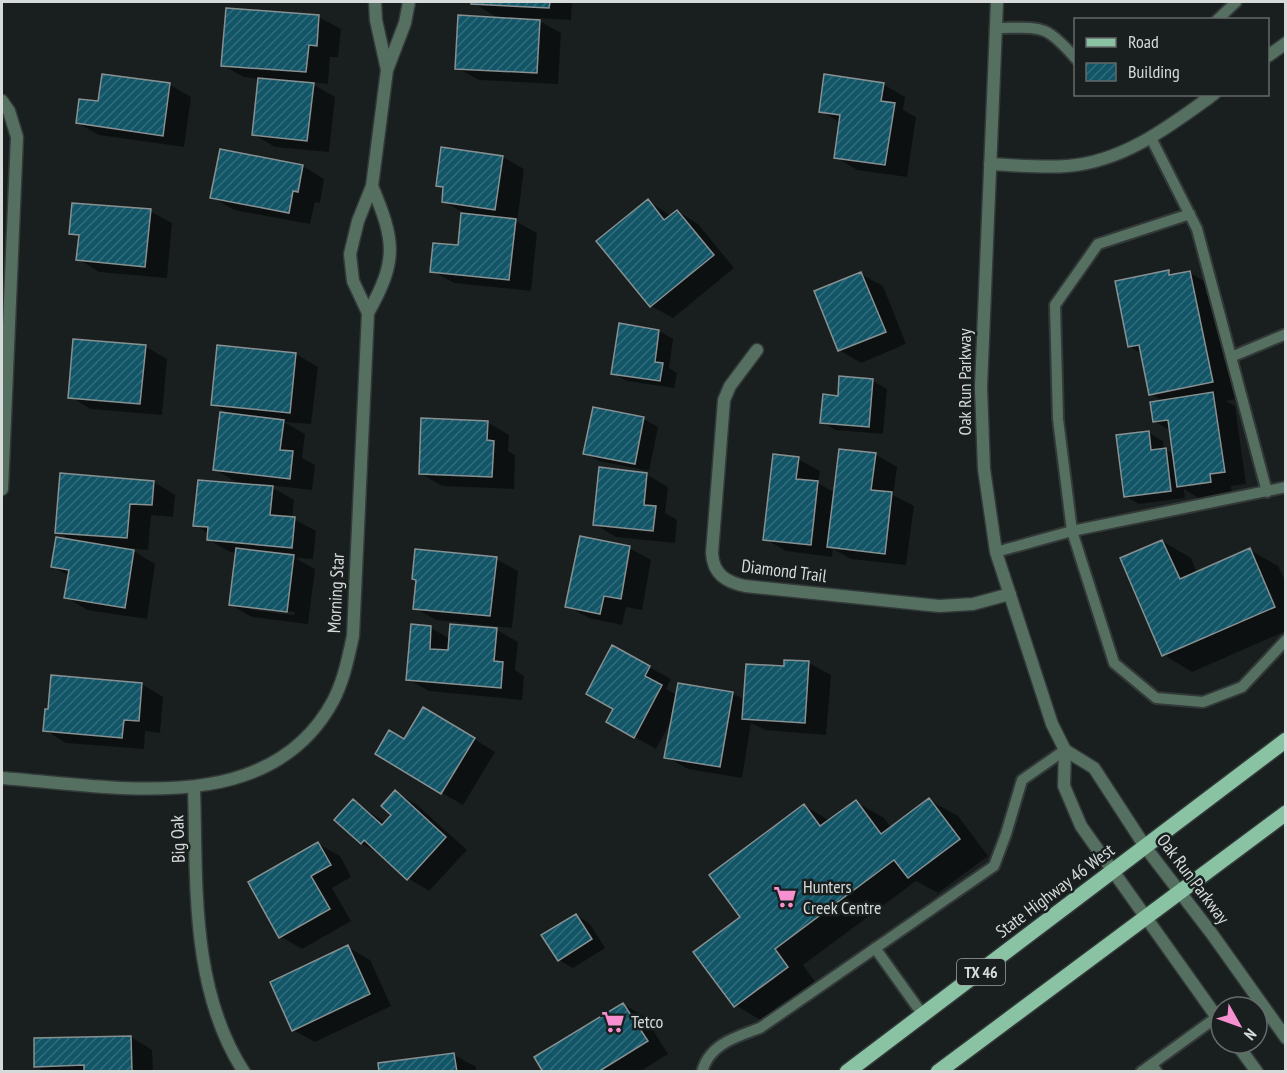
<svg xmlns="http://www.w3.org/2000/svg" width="1287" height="1073" font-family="'PT Sans Narrow',sans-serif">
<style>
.shadow{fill:#0007;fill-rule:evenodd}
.building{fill:url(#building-hatch);stroke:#889092;stroke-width:1.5}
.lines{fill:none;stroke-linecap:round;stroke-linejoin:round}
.service-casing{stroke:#333939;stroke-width:14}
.minor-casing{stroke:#333939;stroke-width:15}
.tertiary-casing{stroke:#333939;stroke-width:15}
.primary-casing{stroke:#333939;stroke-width:18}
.service{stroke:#557060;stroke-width:10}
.minor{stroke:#557060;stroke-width:12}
.tertiary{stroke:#557060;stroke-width:12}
.primary{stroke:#8ac3a4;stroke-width:15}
.labels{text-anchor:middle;stroke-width:5;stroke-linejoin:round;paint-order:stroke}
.shield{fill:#191f1f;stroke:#9da3a2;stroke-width:1.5}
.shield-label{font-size:16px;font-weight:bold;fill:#d6dbda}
.street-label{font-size:18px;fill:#d6dbda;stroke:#191f1f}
.poi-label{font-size:18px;fill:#d6dbda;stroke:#191f1f;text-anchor:start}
</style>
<defs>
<pattern id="building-hatch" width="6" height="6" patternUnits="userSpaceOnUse" patternTransform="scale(1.5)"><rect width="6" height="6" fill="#115567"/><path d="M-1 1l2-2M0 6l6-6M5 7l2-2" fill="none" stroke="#336d7c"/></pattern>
</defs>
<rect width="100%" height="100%" fill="#191f1f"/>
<path class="shadow" d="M472 2H572L571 20 534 18 561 33 558 84 479 80 457 68 499 19Z
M227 9 319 17 341 29 338 57H330L328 84 309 82 335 97 329 152 275 147 254 135 260 79 244 77 222 65Z
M883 84 905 97 903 110 916 117 907 177 857 170 836 157 841 123 821 111Z
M170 85 191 97 184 147 99 135 77 123Z
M221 151 303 166 324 179 320 203 315 202 310 224 234 210 212 197Z
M503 157 524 169 517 222 537 233 531 291 454 283 432 271 459 247 469 216 443 201 445 190 437 186Z
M648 201 671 216 677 211 698 224 734 268 673 318 651 306 599 241Z
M150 211 172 223 167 278 99 272 78 259 80 238 71 233Z
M1168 271 1175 275 1190 273 1218 289 1240 398 1226 401 1235 406 1246 484 1231 486 1232 494 1200 499 1184 489 1185 498 1139 504 1125 496 1149 433 1163 441 1164 449 1174 454 1171 431 1154 421 1163 401 1151 394 1142 354 1129 346Z
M861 274 883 286 906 344 861 363 839 350Z
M620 325 659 331 673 339 669 368 677 373 674 388 627 381 613 373Z
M145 346 167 359 162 415 91 409 70 397Z
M218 347 296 354 318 367 311 424 284 422 305 434 302 458 315 465 312 490 268 485 294 500 292 518 316 531 313 559 295 558 315 569 308 624 252 617 231 605 237 553 230 552 209 540V534L195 525 243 485 244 483 236 482 214 469 232 415 212 404ZM251 607 295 612 294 615 251 610Z
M841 377 873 381 887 389 883 434 836 430 821 422 839 397Z
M594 409 644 419 658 427 649 471 599 461 585 453Z
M487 422 509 435 508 451 515 455 514 489 442 486 420 473Z
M875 454 897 467 893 495 914 506 906 565 851 559 833 549 832 557 786 551 765 539 798 459 820 471 818 483 835 493Z
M646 474 668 487 665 513 677 520 675 543 616 537 594 524Z
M154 482 175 495 173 517 151 515 148 550 129 548 155 564 147 619 87 610 66 597 69 576 53 567 74 542 57 532Z
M1162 541 1191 558 1197 573 1250 550 1278 566 1286 583V631L1192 672 1164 655Z
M629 548 651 560 642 610 626 607 622 625 589 618 567 606Z
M496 559 518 571 512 628 436 620 415 608 417 581Z
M412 626 431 628 450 639 497 630 518 642 515 670 524 676 522 700 429 691 407 679Z
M786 661 809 663 831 675 826 735 765 730 751 723 742 778 688 769 666 757 672 719 656 749 608 722 649 667 671 679 666 689 677 695 732 693 745 700 785 668Z
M142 684 163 697 160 733 145 731 144 749 66 743 45 730Z
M445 721 495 752 463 805 442 793Z
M396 792 417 805 467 850 429 891 408 878 383 856 361 843 353 801 386 823 393 815Z
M929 800 958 816 988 856 938 893 916 881 803 965 816 983 764 1022 735 1005 742 917 804 805 830 821 856 802 884 818 891 828Z
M318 844 340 856 351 877 332 888 351 921 302 949 280 936Z
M576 915 590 924 605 948 573 968 559 960Z
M348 947 370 960 391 1006 315 1042 293 1030Z
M623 1004 645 1017 668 1054 639 1072H545Z
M131 1037 152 1050 153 1072H45L36 1066Z
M454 1055 476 1067V1072H380Z"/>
<path class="building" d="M471 2H550L549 8 471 4Z
M226 8 319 15 317 46 309 45 306 72 221 66Z
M458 15 540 20 537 73 455 69Z
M102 74 170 83 163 136 76 123 79 99 98 101Z
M824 74 884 83 881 101 895 103 885 165 834 158 840 115 819 112Z
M258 78 314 83 307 141 252 135Z
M441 147 503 156 495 210 442 202 443 187 436 186Z
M220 149 303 165 298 192 293 191 289 213 210 198Z
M648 199 664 220 677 210 714 255 650 307 596 241Z
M72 203 151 209 145 267 76 260 79 235 69 234Z
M461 213 516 219 509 280 430 272 433 243 458 245Z
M1169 270V275L1190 271 1213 382 1149 395 1139 345 1128 347 1115 281Z
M861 272 886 332 838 351 814 291Z
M619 323 659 330 655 362 663 363 660 381 611 374Z
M73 339 146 345 140 404 68 398Z
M217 345 296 353 290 413 211 405Z
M839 376 873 379 869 427 820 423 823 394 838 396Z
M1213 392 1225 472 1210 474 1211 482 1177 487 1168 420 1153 422 1150 402Z
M593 407 644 417 635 464 583 454Z
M220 412 284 420 280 450 293 451 290 479 213 470Z
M421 418 488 421 487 440 494 441 492 477 419 474Z
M1149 431 1151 450 1166 448 1171 491 1124 497 1116 435Z
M839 449 876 453 871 490 892 492 885 554 827 547Z
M773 454 799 457 796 479 818 481 811 545 763 540Z
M599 467 647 473 644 505 656 506 653 531 593 525Z
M60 473 154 481 152 505 130 504 127 538 55 533Z
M198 480 273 486 270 515 295 517 292 548 207 540 208 527 193 526Z
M580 536 630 546 621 599 604 596 600 614 565 607Z
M56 537 134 550 125 608 64 598 69 570 51 567Z
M1162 540 1180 579 1250 548 1275 607 1162 656 1120 558Z
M236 548 294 555 287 612 229 605Z
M415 549 497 557 490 616 413 609 416 580 412 579Z
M411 624 431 626 430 649 448 650 450 624 497 628 494 661 503 662 501 688 406 680Z
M612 645 650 666 645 676 662 685 634 738 606 722 613 709 586 694Z
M784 660 809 661 805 723 742 719 746 664 784 666Z
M51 675 142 683 139 721 124 720 122 738 43 731 45 709H48Z
M678 683 733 692 720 767 664 758Z
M423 707 475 738 441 794 375 754 389 730 404 739Z
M395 790 446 837 407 880 364 840 361 844 334 820 353 799 382 825 391 815 381 806Z
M929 798 960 839 908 878 894 860 775 949 788 967 734 1007 693 952 740 917 709 875 804 804 820 826 856 800 881 834Z
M318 842 331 865 311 876 330 909 279 938 248 882Z
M576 914 592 939 558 961 541 935Z
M348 945 370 994 292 1031 270 982Z
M623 1003 648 1041 598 1072H543L534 1057Z
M131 1036 132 1072H84V1065L34 1067V1038Z
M454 1053 457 1072H379L378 1063Z"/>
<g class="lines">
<g class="service-casing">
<path id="service" d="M1217 20 1236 2
M995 28C1041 28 1044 22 1076 59
M1151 138 1197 229 1267 492
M1190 214 1098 244 1055 305 1058 419 1072 531 1114 663 1156 698 1203 702 1242 687 1286 640
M1231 357 1286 334
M996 552 1072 531 1286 487
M875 948 923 1015
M702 1072C709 1044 736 1037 760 1028L994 866 1006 834 1022 780 1065 750
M1141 1072 1152 1064
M1157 1072 1152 1064 1217 1017"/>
</g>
<g class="minor-casing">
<path id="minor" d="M375 2 376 20 387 70
M1268 56 1286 43
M2 101 9 111 17 137 2 489
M990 164C1015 165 1042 168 1067 166 1123 162 1170 126 1214 94
M368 313 353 281 350 254 358 221 372 186 387 70 405 23 409 2
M757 350 730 386 724 400 712 553C713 574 726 582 745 586L939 606 973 604 1010 594
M2 778C112 786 269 820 333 701 344 680 348 658 353 636L368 313C398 260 395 241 372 186
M194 788C197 883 190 989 244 1072"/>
</g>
<g class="tertiary-casing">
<path id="tertiary" d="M997 2 981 387 984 469 996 552 1052 724 1065 750 1064 786 1081 826 1221 1023
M1065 750 1094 768 1146 848 1212 934 1286 1038
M1236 1043 1257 1072"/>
</g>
<g class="primary-casing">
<path id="primary" d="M847 1072 1286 740
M938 1072 1286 813"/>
</g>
<use href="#service" class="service"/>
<use href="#minor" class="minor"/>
<use href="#tertiary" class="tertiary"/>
<use href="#primary" class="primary"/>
</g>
<defs>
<g id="supermarket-bare" transform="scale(1.8)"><path d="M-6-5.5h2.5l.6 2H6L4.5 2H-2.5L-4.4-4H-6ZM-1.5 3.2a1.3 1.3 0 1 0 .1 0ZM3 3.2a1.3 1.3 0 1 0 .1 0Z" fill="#f690d0" stroke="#191f1f" stroke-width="2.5" paint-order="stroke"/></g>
</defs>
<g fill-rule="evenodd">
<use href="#supermarket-bare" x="785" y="897"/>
<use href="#supermarket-bare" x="613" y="1022"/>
</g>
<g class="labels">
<rect class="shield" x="957" y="959" width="48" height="26" rx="4.5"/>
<g class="shield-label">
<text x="981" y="978">TX 46</text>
</g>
<g class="street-label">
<text transform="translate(965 382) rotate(-90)" y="6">Oak Run Parkway</text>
<text transform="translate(784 571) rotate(7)" y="6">Diamond Trail</text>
<text transform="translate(336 593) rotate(-87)" y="6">Morning Star</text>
<text transform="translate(178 839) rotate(-92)" y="6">Big Oak</text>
<text transform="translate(1193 879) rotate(53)" y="6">Oak Run Parkway</text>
<text transform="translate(1055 891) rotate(-37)" y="6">State Highway 46 West</text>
</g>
<g class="poi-label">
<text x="803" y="893">Hunters<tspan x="803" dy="21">Creek Centre</tspan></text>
<text x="631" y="1028">Tetco</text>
</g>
</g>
<rect width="1287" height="1073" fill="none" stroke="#d6dbda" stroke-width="6"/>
<rect x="1074" y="18" width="195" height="78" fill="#191f1f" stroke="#656a6a" stroke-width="1.5"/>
<rect x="1086" y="38" width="30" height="9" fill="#8ac3a4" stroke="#656a6a" stroke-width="1.5"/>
<text x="1128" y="48" font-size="18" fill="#d6dbda">Road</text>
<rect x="1086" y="63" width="30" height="18" fill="url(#building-hatch)" stroke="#656a6a" stroke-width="1.5"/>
<text x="1128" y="78" font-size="18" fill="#d6dbda">Building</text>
<g transform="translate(1239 1025) rotate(130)"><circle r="28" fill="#191f1f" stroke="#656a6a" stroke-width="1.5"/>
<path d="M0-4.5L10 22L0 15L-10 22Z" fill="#f690d0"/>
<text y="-9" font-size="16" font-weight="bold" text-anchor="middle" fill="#d6dbda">N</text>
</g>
</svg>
